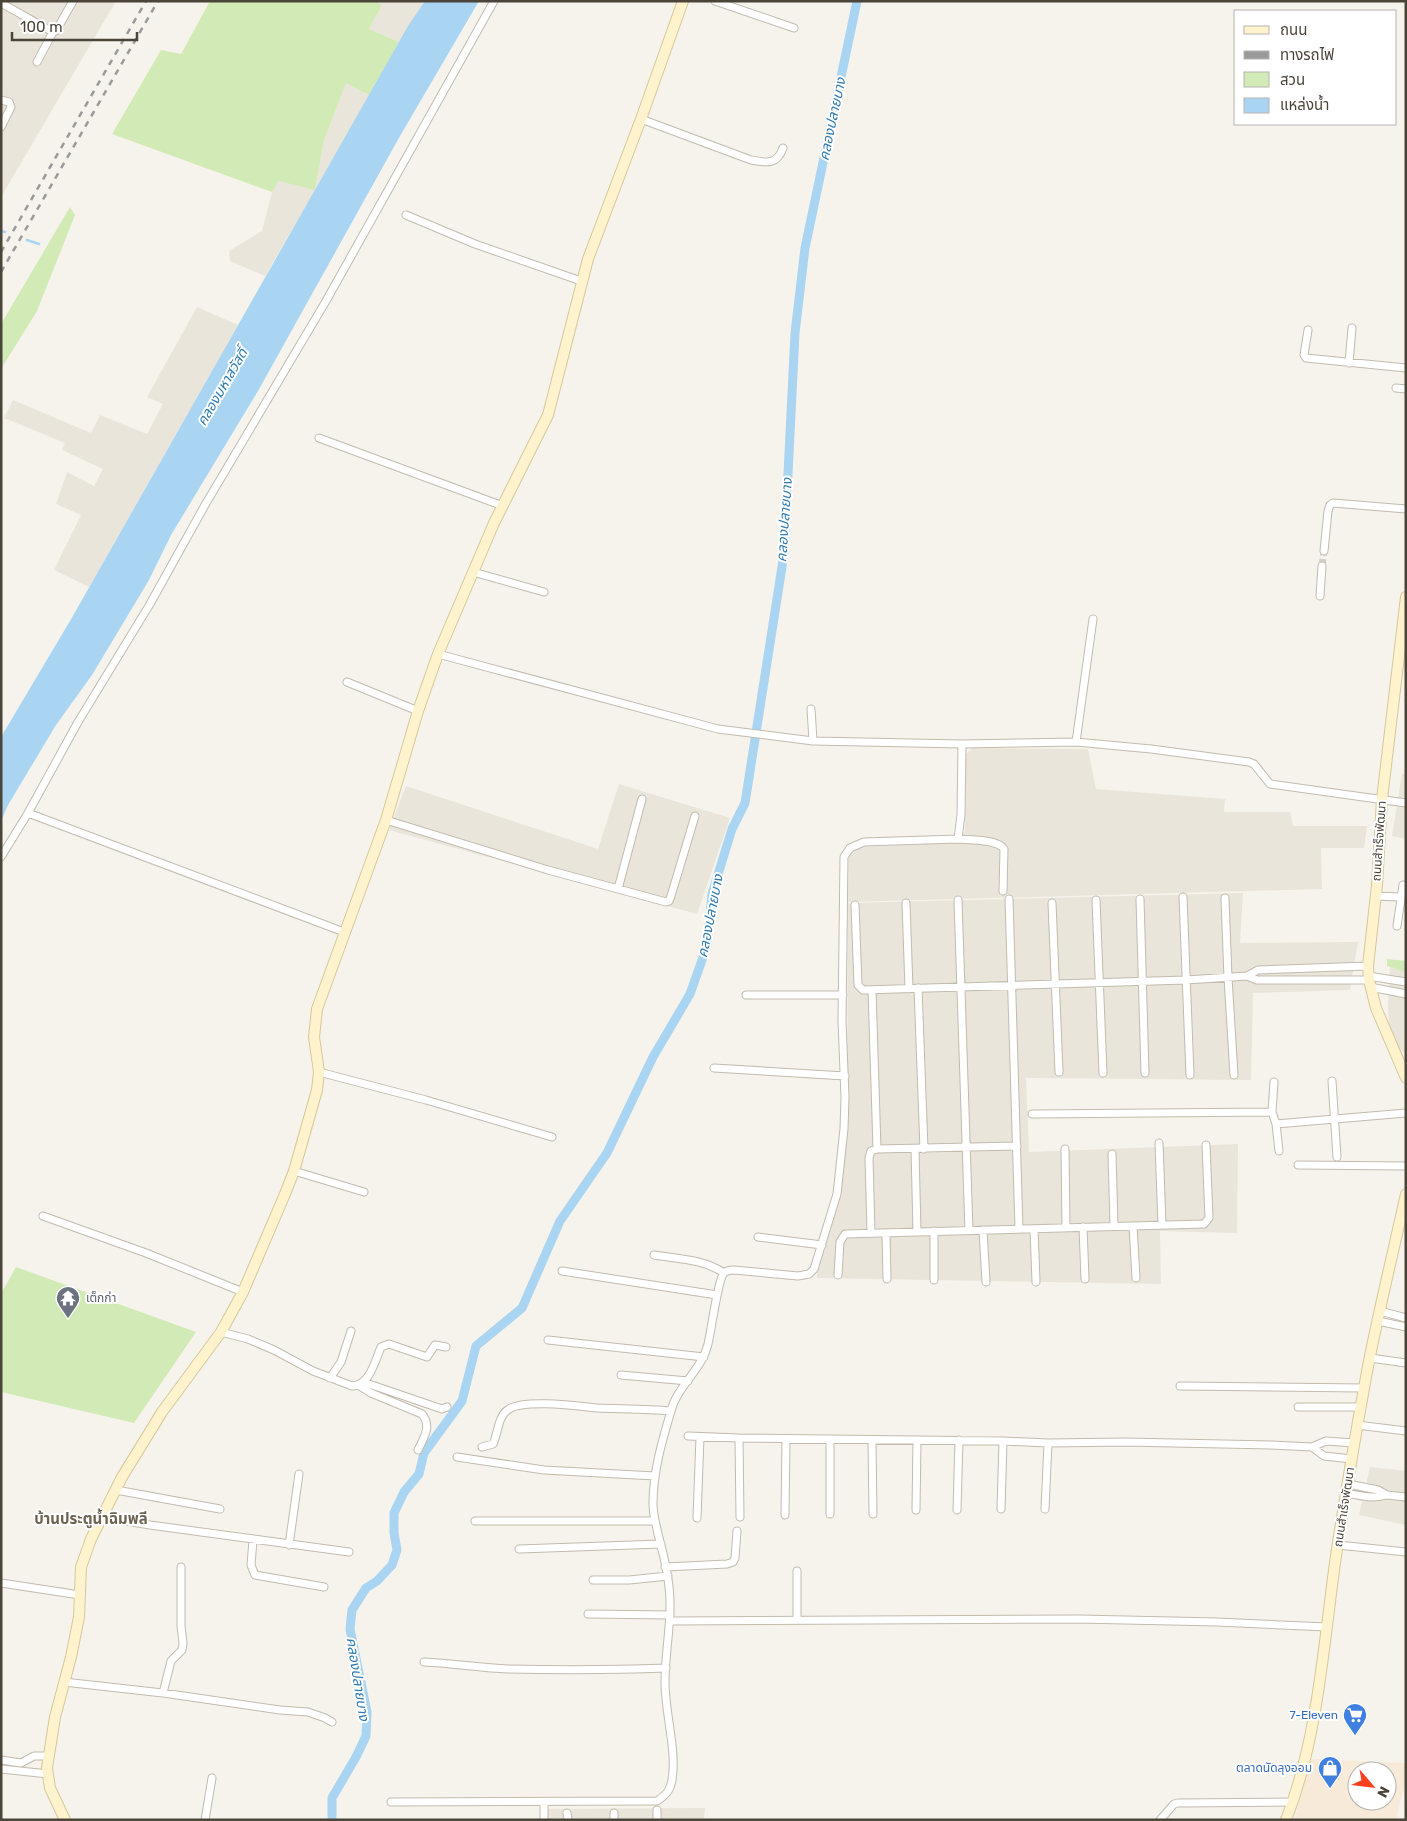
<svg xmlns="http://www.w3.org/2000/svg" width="1407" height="1821" font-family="Rubik,'Noto Sans Thai',sans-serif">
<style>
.residential{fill:#eae5da}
.commercial{fill:#f7ead8;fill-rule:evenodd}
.green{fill:#d2eab5}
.water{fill:#a9d4f2}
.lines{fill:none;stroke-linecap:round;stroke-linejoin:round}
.stream{stroke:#a9d4f2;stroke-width:2.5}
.canal{stroke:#a9d4f2;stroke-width:9}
.street-tunnel{stroke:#d4d0c8;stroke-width:7;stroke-dasharray:7 3.5;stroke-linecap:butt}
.street-casing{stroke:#c2bbae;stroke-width:9}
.secondary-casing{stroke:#d6c79b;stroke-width:12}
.street{stroke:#fff;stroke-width:7}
.secondary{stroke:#fff3cd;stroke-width:10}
.rail{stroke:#9a9a9a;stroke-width:2.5;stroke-dasharray:6 6;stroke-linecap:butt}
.labels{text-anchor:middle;stroke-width:4;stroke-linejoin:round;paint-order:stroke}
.street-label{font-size:12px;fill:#4b4439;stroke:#fff}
.worship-label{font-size:12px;fill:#5b616d;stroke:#fff;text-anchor:start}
.shop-label{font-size:12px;fill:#366cbe;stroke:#fff;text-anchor:end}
.water-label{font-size:14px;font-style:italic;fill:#2e7ab2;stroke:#fff}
.quarter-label{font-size:15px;font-weight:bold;fill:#6e6250;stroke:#fff}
</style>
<rect width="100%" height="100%" fill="#f6f3ec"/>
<path class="residential" d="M1 1H116L1 197Z
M374 1H425L399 42 369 29 382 5Z
M346 82 369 95 315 190 265 276 230 261 229 251 262 231 272 192 277 181 315 189 324 140Z
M197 307 238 325 89 587 54 570 81 515 56 504 67 472 94 486 103 469 62 450 65 443 4 418 13 400 91 433 100 415 147 434 163 404 147 397Z
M972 748 1088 749 1096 789 1225 799 1224 812H1290L1293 826H1367L1364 848H1321L1322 889 848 902 849 857 860 847 951 843 965 832 966 754Z
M1402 774H1406V839L1392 836Z
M619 784 730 818 697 914 389 830 406 786 598 849Z
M1243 893 1240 943 1358 942 1350 990 1253 993 1251 1080 1026 1078 1029 1152 1238 1144 1237 1233 1160 1231 1161 1284 817 1278V1273L831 1229 842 1181 847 1113 848 903Z
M1406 963V1053L1400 1051 1389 1028 1388 1005 1390 966Z
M1370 1467 1406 1471V1525L1359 1515Z
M705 1808 704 1820H546V1809Z"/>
<path class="commercial" d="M1311 1759 1406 1763V1778L1396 1820H1294ZM1357 1771H1387V1801H1357Z"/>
<path class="green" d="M210 1H374L382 5 369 29 399 42 369 95 346 83 324 140 315 190 278 181 272 192 112 134 161 50 181 54Z
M70 207 75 215 37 311 1 369V324Z
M1387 959 1406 961V972L1387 966Z
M16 1267 196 1332 134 1423 1 1392V1294Z"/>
<path class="water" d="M425 1H479L400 136 258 391 171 535 149 580 92 675 56 725 8 805 1 821V737L70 621 408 26Z"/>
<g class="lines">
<path class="stream" d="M1 231 5 232
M27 240 39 244"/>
<path class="canal" d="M332 1820V1798L356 1757 366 1736 367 1712 350 1629 352 1610 366 1588 377 1581 392 1565 397 1550 394 1533V1513L404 1492 419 1474 424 1453 462 1401 476 1346 522 1308 560 1221 607 1153 653 1057 690 994 707 946 712 894 732 829 745 803 784 554 795 333 805 248 857 1"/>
<path class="street-tunnel" d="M1322 566 1324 551"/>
<g class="street-casing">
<path id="street" d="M715 1 794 28
M1 3 53 32
M37 62 53 32 56 31 73 1
M1 100 9 102 11 107 1 127
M641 119 751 160C767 163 777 165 783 148
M406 215 475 244 581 281
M1308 330 1304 355 1306 358 1406 368
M1349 363 1352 328
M1396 388 1406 389
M319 438 503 506
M1324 551 1328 511 1330 505 1333 503 1406 509
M473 572 544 592
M1320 596 1322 566
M438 654 718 729 813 741 962 744 1076 742 1151 749 1249 762 1254 764 1270 784 1406 803
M347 682 418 711
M811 709 813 741
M1076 742 1093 619
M28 813 344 932
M386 820 548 870 666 902 669 901 671 896 695 816
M958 839C970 840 998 839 1004 849L1003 891
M1 857 28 813 78 722 150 604 205 505 326 301 494 1
M618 889 642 799
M1375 896 1401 897
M1183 897 1190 1075
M1225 898 1228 978 1234 1075
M1009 899 1019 1229
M1140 899 1145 1073
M958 900 969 1231
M1096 900 1103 1073
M906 903 909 989
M1052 903 1059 1072
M855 905 858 985 863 990 1186 980 1247 976 1258 970 1368 966
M1397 926 1403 885
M1247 976 1257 980H1369
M1368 976 1406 982
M1370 987 1406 994
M918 988 924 1149
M872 990 877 1149
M746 995H843
M714 1068 845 1076
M319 1072 426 1100 552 1137
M1332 1081 1337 1157
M1274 1082 1272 1112 1276 1124
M1032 1114 1272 1112
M1159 1143 1162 1225
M915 1149 917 1232
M1065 1149 1066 1228
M1279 1151 1276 1124 1406 1113
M1112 1154 1114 1226
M1298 1165 1406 1166
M294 1171 364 1192
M43 1216 146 1253 243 1292
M1133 1226 1136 1278
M1083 1227 1085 1279
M1034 1229 1036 1282
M983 1230 986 1282
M934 1231V1280
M871 1233 869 1158 871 1151 877 1149 1017 1146
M886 1233 887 1279
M758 1237 822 1245
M654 1255C678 1259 703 1259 724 1273
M562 1271 717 1295
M838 1275 840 1242 845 1234 1204 1224 1209 1218 1206 1145
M1380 1311 1406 1318
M1378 1321 1406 1327
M221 1332 248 1339 274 1350 313 1371 352 1386C370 1385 375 1361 381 1347L389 1344 427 1357 435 1345 446 1347
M548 1340 704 1357
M1370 1358 1406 1363
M621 1375 688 1381
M330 1378 341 1362 351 1331
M363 1382 442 1409 447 1407
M358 1385 371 1393 422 1414C432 1427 424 1437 418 1450
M1180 1386 1364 1388
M1298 1407H1361
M1357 1425 1406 1431
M688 1436 739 1438 1003 1441 1048 1443 1126 1442 1271 1445 1312 1447 1326 1441 1354 1443
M739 1438 740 1517
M872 1440 873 1514
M482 1447 493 1444C498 1434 498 1415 509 1409 525 1399 577 1406 597 1408 621 1409 646 1409 671 1411 677 1386 702 1370 708 1344 711 1332 718 1279 724 1273 727 1270 731 1270 734 1270L798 1276 809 1274 814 1269 837 1194 844 1129 845 1097 842 1021 844 857 850 848 864 842 958 839 961 815 962 744
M1312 1447 1324 1456 1352 1459
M457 1457 544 1470 655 1476
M1348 1484 1378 1490 1387 1495 1406 1497
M116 1490 220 1509
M1346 1493C1361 1496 1373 1499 1387 1495
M1001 1509 1003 1441
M1045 1509 1048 1443
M916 1510 917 1440
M957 1510 959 1440
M830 1514V1439
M785 1515 786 1439
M102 1517 150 1525 349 1552
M697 1518 700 1437
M475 1521H654
M253 1540 251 1565 255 1575 324 1587
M289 1545 299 1474
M1338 1545 1406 1552
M519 1549 661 1544
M665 1567 727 1564 733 1562 735 1558 737 1531
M797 1571V1620
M593 1580H629L668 1576
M1 1583 80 1595
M588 1614 670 1615
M670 1621 1079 1619 1217 1622 1327 1627
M424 1662C452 1663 480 1668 508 1669 561 1670 613 1670 666 1668
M64 1682 163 1693 280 1710 308 1712 325 1718 332 1722
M163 1693 171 1661 182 1650 183 1643 181 1626V1567
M1 1760 21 1763 34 1756H49
M1 1769 48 1774
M391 1802 657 1801C666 1795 670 1791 672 1780 677 1750 665 1714 665 1682 665 1647 674 1613 668 1579 666 1564 662 1549 658 1534 656 1524 653 1515 653 1504 653 1472 662 1441 671 1411
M544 1802V1820
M657 1810V1820
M567 1813 568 1820
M614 1813V1820
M205 1820 212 1778
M1160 1820 1174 1804 1178 1803 1293 1802"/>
</g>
<g class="secondary-casing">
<path id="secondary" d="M1406 597 1382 799 1377 885 1368 966 1369 980 1376 1008 1406 1078
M65 1820 50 1788 47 1768 55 1717 71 1657 79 1617 81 1567 91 1539 122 1477 162 1412 221 1332 243 1292 285 1194 294 1171 317 1090 319 1072 314 1037 317 1009 386 820 418 711 438 654 494 523 548 415 588 259 641 119 683 1
M1286 1820C1320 1733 1324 1634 1338 1542 1348 1480 1358 1418 1370 1356 1381 1302 1394 1248 1406 1194"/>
</g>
<use href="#street" class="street"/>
<use href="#secondary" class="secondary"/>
<path class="rail" d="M1 252 146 1
M1 272 158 1"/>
</g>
<defs>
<g id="temple-pin" transform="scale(1.25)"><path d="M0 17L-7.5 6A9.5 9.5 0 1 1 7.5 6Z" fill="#6b7280" stroke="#fff"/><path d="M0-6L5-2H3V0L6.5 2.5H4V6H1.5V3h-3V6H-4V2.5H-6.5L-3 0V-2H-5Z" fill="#fff"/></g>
<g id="supermarket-pin" transform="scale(1.25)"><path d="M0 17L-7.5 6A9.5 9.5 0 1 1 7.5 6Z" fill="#3f7fe0" stroke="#fff"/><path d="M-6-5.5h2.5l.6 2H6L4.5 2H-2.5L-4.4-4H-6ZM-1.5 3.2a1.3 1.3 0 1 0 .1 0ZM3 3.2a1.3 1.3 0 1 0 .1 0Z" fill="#fff"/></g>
<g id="shop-pin" transform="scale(1.25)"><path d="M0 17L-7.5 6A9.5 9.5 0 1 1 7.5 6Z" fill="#3f7fe0" stroke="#fff"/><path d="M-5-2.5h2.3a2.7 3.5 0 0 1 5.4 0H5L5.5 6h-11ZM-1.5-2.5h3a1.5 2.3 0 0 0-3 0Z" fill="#fff"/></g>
</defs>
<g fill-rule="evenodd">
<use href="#temple-pin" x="68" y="1298"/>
<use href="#supermarket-pin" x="1355" y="1715"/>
<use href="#shop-pin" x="1330" y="1768"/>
</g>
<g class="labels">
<g class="street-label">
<text transform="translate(1379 841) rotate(-86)" y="4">ถนนสำเร็จพัฒนา</text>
<text transform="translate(1344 1507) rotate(-81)" y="4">ถนนสำเร็จพัฒนา</text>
</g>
<g class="worship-label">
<text x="86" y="1302">เต็กก่า</text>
</g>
<g class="shop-label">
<text x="1338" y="1719">7-Eleven</text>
<text x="1312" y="1772">ตลาดนัดลุงออม</text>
</g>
<g class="water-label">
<text transform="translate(832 119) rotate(-78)" y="5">คลองปลายบาง</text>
<text transform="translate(222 387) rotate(-60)" y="5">คลองมหาสวัสดิ์</text>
<text transform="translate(784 520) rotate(-86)" y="5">คลองปลายบาง</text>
<text transform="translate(710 916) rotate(-79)" y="5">คลองปลายบาง</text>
<text transform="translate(358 1679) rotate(81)" y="5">คลองปลายบาง</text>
</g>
<g class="quarter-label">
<text x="91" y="1524">บ้านประตูน้ำฉิมพลี</text>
</g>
</g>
<rect width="1407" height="1821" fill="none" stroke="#4b4439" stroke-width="5"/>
<rect x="1234" y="10" width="162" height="115" fill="#ffffff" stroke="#b7b4b0"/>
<rect x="1244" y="26" width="25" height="8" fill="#fff3cd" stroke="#b7b4b0"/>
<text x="1280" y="35" font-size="15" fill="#4b4439">ถนน</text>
<rect x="1244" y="51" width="25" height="8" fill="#9a9a9a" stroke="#b7b4b0"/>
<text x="1280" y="60" font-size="15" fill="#4b4439">ทางรถไฟ</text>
<rect x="1244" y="72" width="25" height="15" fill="#d2eab5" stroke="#b7b4b0"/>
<text x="1280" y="85" font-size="15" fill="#4b4439">สวน</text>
<rect x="1244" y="98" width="25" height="15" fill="#a9d4f2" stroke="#b7b4b0"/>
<text x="1280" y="110" font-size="15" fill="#4b4439">แหล่งน้ำ</text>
<g transform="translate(1372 1786) rotate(118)"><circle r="24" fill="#ffffff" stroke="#b7b4b0"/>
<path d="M0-4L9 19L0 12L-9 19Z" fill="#fc3f1d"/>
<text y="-8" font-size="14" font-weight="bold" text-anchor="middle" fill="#4b4439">N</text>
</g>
<path d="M12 32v8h125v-8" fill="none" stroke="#4b4439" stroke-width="2.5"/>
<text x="20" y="32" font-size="15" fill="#4b4439" stroke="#ffffff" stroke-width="4" paint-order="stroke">100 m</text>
</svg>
